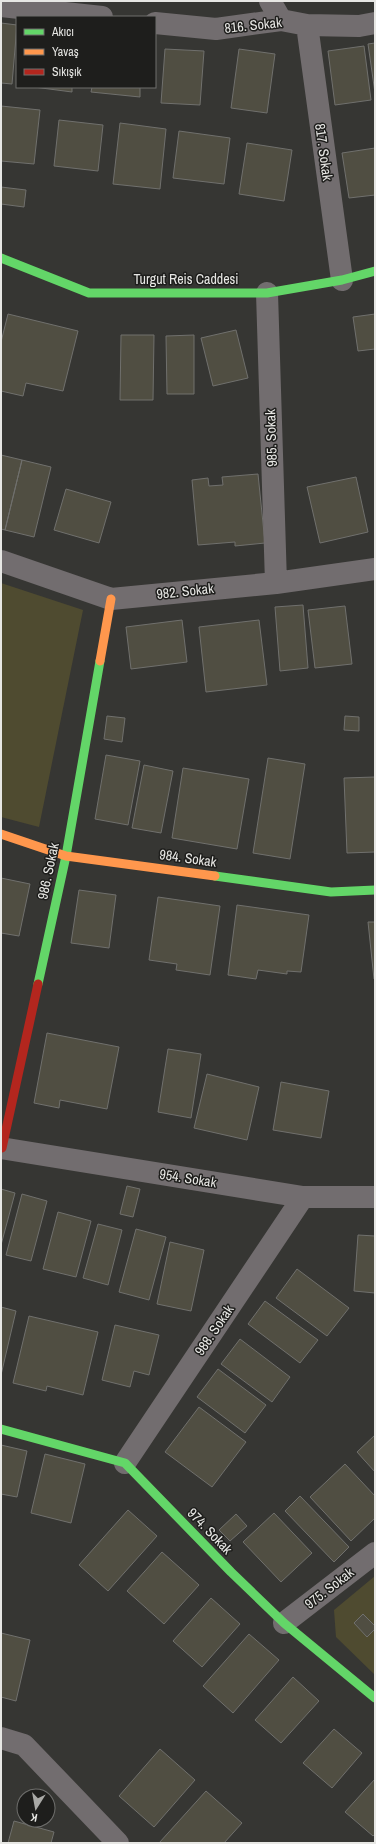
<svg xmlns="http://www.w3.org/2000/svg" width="376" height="1844" font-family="'Archivo Narrow',sans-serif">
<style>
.green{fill:#4f4b30}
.building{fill:#504e42;stroke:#70706d}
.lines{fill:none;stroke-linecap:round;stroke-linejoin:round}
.street{stroke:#726d6f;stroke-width:22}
.fast{stroke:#63d668;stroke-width:9}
.slow{stroke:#ff974d;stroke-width:9}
.jam{stroke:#b3261e;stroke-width:9}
.labels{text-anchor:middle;stroke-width:3;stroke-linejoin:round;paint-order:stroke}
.street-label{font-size:14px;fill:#e7e7e4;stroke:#1e1e1c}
</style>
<rect width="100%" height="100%" fill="#363633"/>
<path class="green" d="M1 583 83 610 39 827 1 817Z
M375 1576V1675L336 1637 334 1610Z"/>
<path class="building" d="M1 23 17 25 12 84 1 83Z
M375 43V93L368 44Z
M364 46 371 100 335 105 328 51Z
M165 49 204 51 200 105 161 103Z
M239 49 275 54 267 113 231 108Z
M34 87H72V92Z
M92 87H140V97L91 92Z
M1 106 40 110 34 164 1 161Z
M59 120 103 125 98 171 54 166Z
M120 123 166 129 160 189 113 184Z
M179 131 230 138 224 184 173 178Z
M247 143 292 150 284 201 239 194Z
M375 148V195L349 198 342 153Z
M1 187 26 190 24 207 1 204Z
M8 314 78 331 63 391 26 383 23 396 1 391V342Z
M375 314V349L358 351 353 317Z
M236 330 248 378 213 386 201 338Z
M121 335H154L153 400H120Z
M194 335V394H167L166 336Z
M1 455 22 460 5 530 1 529Z
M22 460 51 467 34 537 5 530Z
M258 474 265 543 235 546V542L198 545 192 480 208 478 209 486 223 485 222 477Z
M356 477 368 532 320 543 307 487Z
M66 489 111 502 99 543 54 530Z
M303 605 308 668 280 671 275 607Z
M345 606 352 664 315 668 308 610Z
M182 620 187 662 131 669 126 627Z
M259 620 267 685 206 692 199 627Z
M107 716 125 718 122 742 104 739Z
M345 716 359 717V731L344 730Z
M106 755 140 761 128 825 95 819Z
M268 758 305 764 290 859 253 853Z
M144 765 173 771 161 833 132 828Z
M183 768 249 779 237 849 172 838Z
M375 777V852L347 853 344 778Z
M1 878 30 884 19 936 1 933Z
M79 890 116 895 109 948 71 943Z
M158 897 220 906 210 975 176 970 177 964 149 960Z
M237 905 309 915 301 972 287 971V974L258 970 256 979 228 975Z
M368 922H375V979H374Z
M47 1033 119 1047 107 1109 60 1100 59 1108 34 1103Z
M168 1049 201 1054 191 1118 158 1112Z
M207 1074 259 1087 247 1140 194 1128Z
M281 1082 329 1091 321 1138 273 1130Z
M127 1186 140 1189 133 1217 120 1214Z
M1 1189 15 1193 1 1245Z
M22 1194 47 1201 31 1261 6 1255Z
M58 1212 91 1221 76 1277 43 1269Z
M98 1224 122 1230 108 1285 83 1278Z
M136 1229 166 1237 149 1300 119 1292Z
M358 1235 375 1236V1293L354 1291Z
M170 1242 204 1250 191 1311 157 1304Z
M297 1269 349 1308 327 1336 276 1298Z
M265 1301 318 1340 300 1363 248 1324Z
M1 1307 16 1311 1 1375Z
M29 1316 98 1332 83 1395 47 1386 46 1391 13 1383Z
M115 1325 159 1335 149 1375 134 1371 130 1387 102 1380Z
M240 1339 290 1377 272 1402 221 1364Z
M218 1369 266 1405 245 1433 197 1397Z
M199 1407 246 1442 212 1487 165 1452Z
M375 1435V1472L357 1452Z
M1 1445 27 1451 17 1497 1 1494Z
M45 1454 85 1464 71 1523 31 1513Z
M345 1464 375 1496V1518L351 1541 310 1497Z
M300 1496 349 1547 334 1562 285 1511Z
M128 1510 157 1536 108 1591 79 1565Z
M274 1513 312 1553 281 1582 243 1542Z
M236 1514 247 1526 230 1541 219 1530Z
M162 1552 199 1585 164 1624 127 1591Z
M211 1598 240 1624 202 1667 173 1641Z
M363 1614 375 1626V1629L367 1637 354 1623Z
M1 1633 30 1640 16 1701 1 1697Z
M249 1634 279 1660 233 1713 203 1686Z
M293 1677 319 1701 281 1743 255 1720Z
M334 1729 362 1753 332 1788 303 1763Z
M160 1749 195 1780 154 1827 119 1796Z
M375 1779V1834L373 1836 345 1812Z
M206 1791 242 1823 224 1843H159Z
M14 1821 54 1832 51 1843H8Z"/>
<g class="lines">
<path class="street" d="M270 1 281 20
M1 6 102 17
M155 23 216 29 281 20 307 25 359 26 375 23
M307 25 342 280
M267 293 276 583
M1 561 111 599 276 583 375 569
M1 1148 303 1197H375
M125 1463 303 1197
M284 1623 375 1553
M1 1738 24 1745 118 1843"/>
<path class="fast" d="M1 258 89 293H267L342 280 375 271
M215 876 331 892 375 890
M38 984 66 856 100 661
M1 1429 125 1463 231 1572 284 1623 375 1698"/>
<path class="slow" d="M100 661 111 599
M1 834 66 856 215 876"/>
<path class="jam" d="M2 1148 38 984"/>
</g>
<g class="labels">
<g class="street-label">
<text transform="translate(253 25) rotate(-6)" y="5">816. Sokak</text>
<text transform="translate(324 152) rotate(82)" y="5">817. Sokak</text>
<text x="186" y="284">Turgut Reis Caddesi</text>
<text transform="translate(271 438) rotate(-92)" y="5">985. Sokak</text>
<text transform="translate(185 591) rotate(-6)" y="5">982. Sokak</text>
<text transform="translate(188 858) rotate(8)" y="5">984. Sokak</text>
<text transform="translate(48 871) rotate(-78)" y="5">986. Sokak</text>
<text transform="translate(188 1178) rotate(9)" y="5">954. Sokak</text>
<text transform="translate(214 1330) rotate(-56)" y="5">988. Sokak</text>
<text transform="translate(210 1531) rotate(46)" y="5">974. Sokak</text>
<text transform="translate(329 1588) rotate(-38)" y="5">975. Sokak</text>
</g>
</g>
<rect width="376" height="1844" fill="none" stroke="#e7e7e4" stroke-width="4"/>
<rect x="16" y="16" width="140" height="72" fill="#1e1e1c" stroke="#6e6e6c"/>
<rect x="24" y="29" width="20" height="6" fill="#63d668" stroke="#6e6e6c"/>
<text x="52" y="36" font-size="12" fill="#e7e7e4">Akıcı</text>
<rect x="24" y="49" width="20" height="6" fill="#ff974d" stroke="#6e6e6c"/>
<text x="52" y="56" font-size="12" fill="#e7e7e4">Yavaş</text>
<rect x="24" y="69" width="20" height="6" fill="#b3261e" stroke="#6e6e6c"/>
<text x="52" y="76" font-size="12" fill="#e7e7e4">Sıkışık</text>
<g transform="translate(36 1808) rotate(191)"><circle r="19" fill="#1e1e1c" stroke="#6e6e6c"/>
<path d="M0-3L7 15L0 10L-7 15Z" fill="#a9a9a6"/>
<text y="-6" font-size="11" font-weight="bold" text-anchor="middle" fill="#e7e7e4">K</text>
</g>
</svg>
